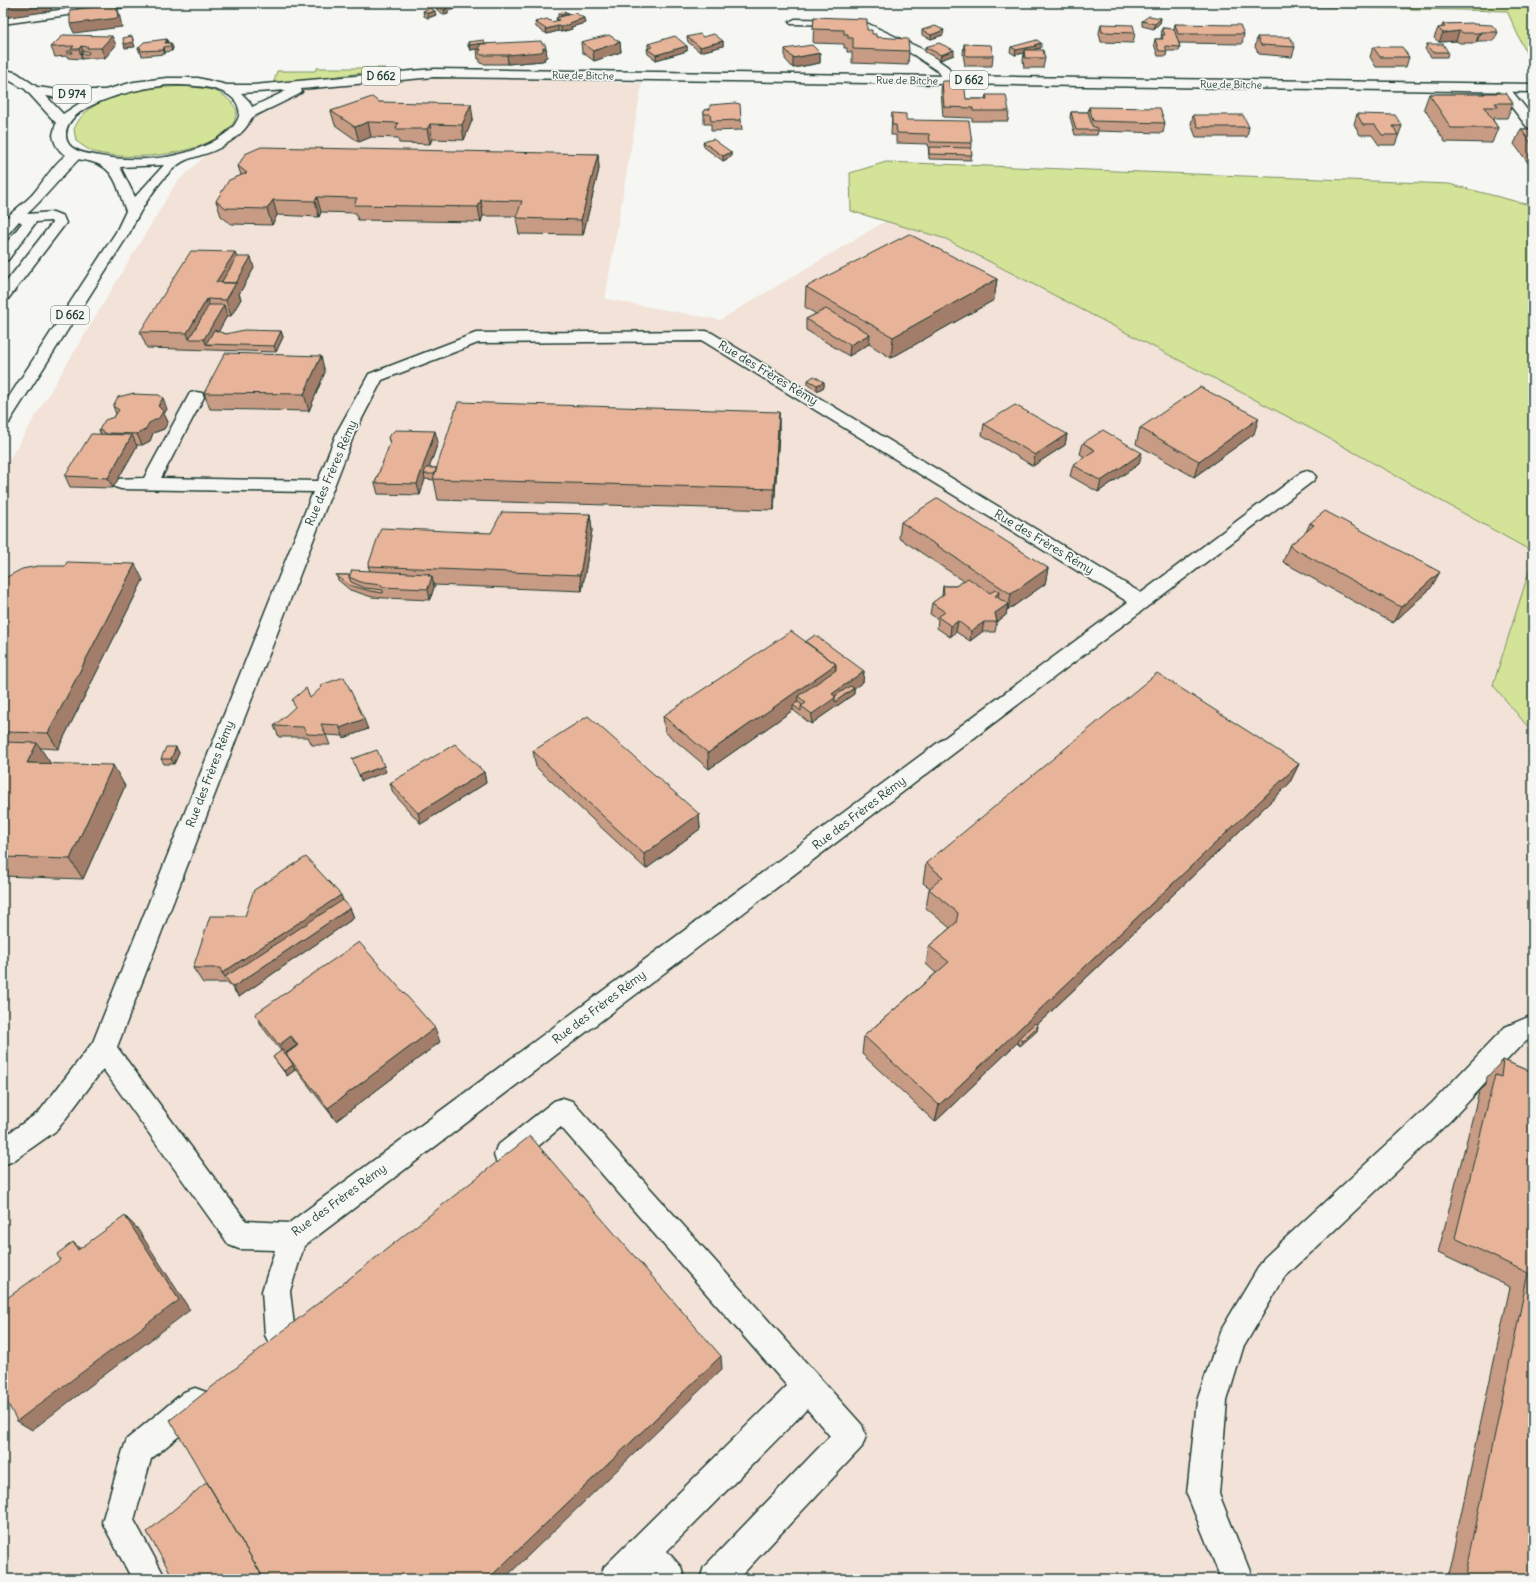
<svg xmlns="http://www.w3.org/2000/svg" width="1536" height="1582" font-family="Delius,sans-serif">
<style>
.built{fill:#f2e2d7}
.green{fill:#d3e397;stroke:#799066}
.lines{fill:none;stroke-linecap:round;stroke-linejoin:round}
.minor-casing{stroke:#1f3d34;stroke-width:3}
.major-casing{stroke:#1f3d34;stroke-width:3}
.minor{fill:#f6f6f2;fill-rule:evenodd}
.major{fill:#f6f6f2;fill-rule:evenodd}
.wall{fill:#c79b84;stroke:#1f3d34}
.shaded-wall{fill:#a27e6b;stroke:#1f3d34}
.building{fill:#e7b499;stroke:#1f3d34}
.labels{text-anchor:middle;stroke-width:3.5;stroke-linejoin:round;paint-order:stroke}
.far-street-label{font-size:10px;fill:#1f3d34;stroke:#f6f6f2}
.shield{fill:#f6f6f2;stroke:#60746d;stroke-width:1}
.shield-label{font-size:11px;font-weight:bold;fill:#1f3d34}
.street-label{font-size:12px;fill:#1f3d34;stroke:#f6f6f2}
</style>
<rect width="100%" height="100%" fill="#f6f6f2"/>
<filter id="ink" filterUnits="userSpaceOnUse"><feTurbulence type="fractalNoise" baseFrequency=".025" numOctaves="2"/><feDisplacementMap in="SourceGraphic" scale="8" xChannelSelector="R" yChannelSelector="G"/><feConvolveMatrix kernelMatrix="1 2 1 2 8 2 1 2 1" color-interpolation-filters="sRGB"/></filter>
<g filter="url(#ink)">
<path class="built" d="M294 73 642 83 605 299 720 320 886 221 946 239 1321 434 1533 552V559L1493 685 1533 733V1579H3V470L176 183Z"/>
<path class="green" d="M1127 3H1533V68L1507 11Z
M317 68H385L384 70 273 85 277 71H315Z
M183 86C208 89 223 88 237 110 236 114 235 121 233 124 209 156 130 162 94 152 88 150 82 145 76 141L74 129C76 125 79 119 82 116 105 91 152 88 183 86Z
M886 162 1449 184 1526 204 1533 205V552L1321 434 946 239 851 211 850 173Z
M1533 559V733L1493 685Z"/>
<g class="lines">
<g class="minor-casing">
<path id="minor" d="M66 3H78L75 14 3 24V18L66 9Z
M795 19 860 20 922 49 948 67 955 80 953 83H945L939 72 914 55 854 25 791 24 789 22Z
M1503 84 1507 85 1533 117V128L1527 127 1497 88Z
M75 151 80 152 82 155 80 158C61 176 46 197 27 214L53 212 63 216 66 223 8 299 3 301V286L52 223 51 221 36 222 8 260 3 261V247L22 223 19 221 8 234 3 235V222C11 212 22 205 31 196 44 183 57 155 75 151Z
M706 331 712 333 1141 593 1301 473 1307 471 1313 473 1316 477 1313 481 304 1246 290 1291 295 1335 290 1345 280 1350 270 1345 265 1335 262 1291 275 1250 239 1249 229 1245 103 1069 57 1130 13 1161 3 1165V1137L39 1112 93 1042 313 492 121 489 115 487 112 483 115 479 144 478 190 393 196 392 202 393 204 397 161 478 318 481 337 432 369 374 476 333ZM703 341 1128 602 289 1223 246 1221 117 1047 355 432 382 380 478 343Z
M1533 1015V1038L1523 1043 1450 1121 1284 1278 1243 1348 1227 1401 1219 1494 1253 1579H1221L1187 1494 1197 1401 1220 1332 1264 1258 1432 1103 1505 1027Z
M563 1098 572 1101 862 1425 866 1436 862 1447 738 1579H700L704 1567 830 1436 807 1409 667 1551 681 1567 685 1579H648L644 1574 639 1579H600L604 1567 787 1386 561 1127 517 1164 507 1168 497 1164 494 1155 497 1146 554 1101Z
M195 1388 206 1392 210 1403 206 1414 151 1459 134 1520 166 1579H132L102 1522 123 1450 127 1439 184 1392Z"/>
</g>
<g class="major-casing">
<path id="major" d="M3 69 17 73 37 87 59 90H105L134 82 167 78H198L227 85H253L434 69 1533 84V92L434 77 301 89 302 92C300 95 261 112 253 117 250 119 249 123 247 126 241 134 234 139 226 144 214 153 199 155 186 160 165 169 139 211 130 232L11 419 9 423 3 424V406L116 232 126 211C120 197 118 179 106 169 90 154 58 167 53 135L56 123 25 89 3 77ZM167 85C186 85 234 84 239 109 241 117 235 125 230 130 195 160 137 164 94 155 82 153 65 149 66 134 67 102 143 88 167 85ZM288 90 252 107 249 101 241 93ZM46 96 59 98 89 97 63 114ZM164 165 135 197 120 167Z"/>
</g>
<use href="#minor" class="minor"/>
<use href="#major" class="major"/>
</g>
<path class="wall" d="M436 3H457L458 5H454L455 9 448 11V14L445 15 437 10 436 6 437 5Z
M423 11 436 15 428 18 424 16Z
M558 13H568V15L585 23 571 27 572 29 561 32 558 31 547 34 536 27 535 22H552L557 21 556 18H558Z
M814 17 867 30 876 37 909 51 908 65 852 63V52H847V48H844V44L813 43Z
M1161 18 1160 23 1154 29 1142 26V21Z
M1101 24 1135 33 1133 43 1101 42 1099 33Z
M1175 24 1244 34 1242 44 1179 43 1180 47 1179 51H1167L1166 56H1158L1154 44 1155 39H1161L1162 28 1174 29Z
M1443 24H1473L1498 32 1494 41H1477L1476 43H1460L1456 41 1439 42 1434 38 1438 28H1441Z
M922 30 943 35 931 39 922 35Z
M63 35 116 45 105 58H90L82 59 68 58 67 56 55 57 51 47Z
M687 37H703L723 41V46L700 52 688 42Z
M1257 37 1295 47 1292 57 1259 54 1255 47Z
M167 39 168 43H171L173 48 172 51 165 52V54L142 56 141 53H140L138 48Z
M468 42 485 44H542L546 48 547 57 544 58 545 60 542 61 508 64H483L480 63V59H478L477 50V49L470 50 468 46Z
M581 42H620L621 52 594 61 582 52Z
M648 44 687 46V51L656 60 648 54 647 49H648Z
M964 44 993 56 992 66H965L963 54Z
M1427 44 1448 52 1447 57H1431L1425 49Z
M925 47 954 55 940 60 925 52Z
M1011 47 1041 48 1035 49V50L1045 58 1043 68H1024L1023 60 1024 53 1015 55 1010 52Z
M1373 47 1409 57 1406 67H1376L1370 57Z
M785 49 820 53V63L793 68 785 59Z
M942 81 966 99H985L986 95 1009 111 1008 121H972V118L943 117 941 91Z
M1484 93 1513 103 1507 118H1494L1493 120 1498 128 1492 143 1445 142 1424 108 1429 94H1483Z
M379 102 473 118 464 140 432 139 430 144 399 143 398 138 371 137 359 142 335 125 331 111Z
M1089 107 1165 123 1163 133 1098 131 1097 135H1075L1070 117 1071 112H1088Z
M710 109 741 120 742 130 711 131V124H704V110Z
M892 113 906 120 972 143 971 160 929 159 928 144 896 143V135H891Z
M1357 114 1402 126 1395 145H1379L1372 135H1360L1354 124Z
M1193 115 1249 127 1247 137H1196L1191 124Z
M1521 129H1533V165L1529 164 1514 144Z
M703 142 731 152V157L723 161 704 147Z
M598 154 599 169 583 235 519 234 516 218 517 216H483L481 222 358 220 356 213 321 212 319 217 277 215 272 225 231 224 221 216 216 201 241 175 238 166Z
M1532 171H1533V180H1532L1529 176Z
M237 257 254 268 239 294 241 299 231 316H227L218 332 226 334 281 331 283 337 276 352 147 348 140 332Z
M997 279 994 300 891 358 869 344 849 356 806 330V319L816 314 805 307 806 287Z
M325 372 309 411 210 409 204 393Z
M808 380 824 382V387L817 391 808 385Z
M134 393V394L167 409 164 414 168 422 164 429 153 433 150 441 142 445H137V446L113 488 70 487 65 476 101 435 99 430 114 417 116 414 113 406Z
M779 412V433L774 510 438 500 434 480 425 479 420 495 378 494 375 483 390 444 388 437 438 442 429 468H437Z
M984 424 1067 434 1065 445 1033 466 982 435Z
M1140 428 1254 434 1194 477 1136 444Z
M1083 443 1139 464 1098 492 1070 476 1073 465 1085 457 1080 454Z
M590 514 592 530 582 591 434 585V587L430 600 385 598 372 597 350 590 338 580 336 575H350L370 571 368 566 491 533Z
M901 522 1048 568 1045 584 1008 610 1007 609 1006 615 997 622 995 632H982L970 641 956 632 950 637 937 628 938 619 930 614 932 603 942 596 943 586H956L964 581 899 538Z
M1310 523 1431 588 1393 623 1283 562 1289 546 1306 532Z
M3 579 143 580 58 749 40 748 51 764 125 786 83 879 3 876Z
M805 642 864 671 863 682 854 688V694L811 724 793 710 709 769 665 732 663 716Z
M310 698 368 729 344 738 343 736 326 735 330 745H312L308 737H279L274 726Z
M176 747 179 753 174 764H164L161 759Z
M533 751 699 814 700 829 646 869 536 767Z
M1299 764 1289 784 1037 1025 1038 1026 1037 1031 1020 1046 1017 1043 935 1122 862 1054 864 1036 936 973 926 964 929 946 950 928 926 908 929 889 930 888 923 883 926 863Z
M484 772 486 783 421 824 393 793 390 783Z
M343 900 350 908 354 918 239 997 228 983H203L193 968 245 916Z
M255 1014 440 1042 336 1121 294 1067 295 1070 287 1076 273 1057 281 1051 263 1028Z
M1503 1060 1533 1073V1579H1447L1510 1287 1438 1253 1479 1092 1486 1085 1487 1077Z"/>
<path class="shaded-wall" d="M3 3H51V11L3 18Z
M108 3H167L118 9 119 13 122 27 74 33 70 24 110 10Z
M450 3H457L458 5H454L455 9 448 11V14L445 15 444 7Z
M435 11 436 15 428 18V13Z
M568 13V18L562 20 561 15Z
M584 18 585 23 571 27 572 29 561 32V27L569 23Z
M1161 18 1160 23 1154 29 1155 24Z
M558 26V31L547 34 546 29Z
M944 30 943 35 931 39V35Z
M1459 31 1456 41 1439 42 1443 33Z
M1481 32 1477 41 1476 43 1479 33Z
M112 36 116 45 105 58 101 48Z
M132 36 135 47 125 48 124 44Z
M167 39 168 43H165Z
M723 41V46L700 52V47Z
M620 42 621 52 594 61 593 51Z
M171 43 173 48 172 51 170 46Z
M485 43 486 48 470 50 469 45Z
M1041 43V48L1035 49V51L1024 50V53L1015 55 1016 50Z
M81 46 84 54H81L82 59 79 49Z
M687 46V51L656 60V55Z
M164 47 165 52V54L163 50Z
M543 48H546L547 57 544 58 545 60 542 61 508 64 507 55Z
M954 50V55L940 60 941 55Z
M820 53V63L793 68V58Z
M471 104 473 118 464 140 462 125Z
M368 122 371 137 359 142 355 127Z
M430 124 432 139 430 144 427 129Z
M731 152V157L723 161V156Z
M598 154 599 169 583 235 581 220Z
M317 197 321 212 319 217 315 201Z
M273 200 277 215 272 225 267 209Z
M481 200 483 216 481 222 478 207Z
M235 252 240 267 228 288 216 282Z
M251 257 254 268 239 294 241 299 231 316 226 300Z
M997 279 994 300 891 358 893 337Z
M207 299 213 315 189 339 187 333Z
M224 305 227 316 211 345 206 344 204 339Z
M281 331 283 337 276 352 274 346Z
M870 334 869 344 849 356 850 345Z
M321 356 325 372 309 411 304 394Z
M824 382V387L817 391V385Z
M163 398 167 409 164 414 168 422 164 429 153 433 150 441 142 445 137 434 149 423Z
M779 412V433L774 510V489Z
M1259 418 1254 434 1194 477 1199 461Z
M435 431 438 442 427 474H424L425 479 420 495 417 484Z
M1067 434 1065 445 1033 466 1035 455Z
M132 435 137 446 113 488 108 478Z
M1142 453 1139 464 1098 492 1101 481Z
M590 514 592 530 582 591 580 575Z
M135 564 143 580 58 749 48 733Z
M1048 568 1045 584 1008 610 1011 594Z
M1440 572 1431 588 1393 623 1401 607Z
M429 574 430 580 432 576 434 587 430 600 428 589V576Z
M999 592 997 603 995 596Z
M1008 604 1006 615 997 622 995 613Z
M958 621 956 632 950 637 951 626Z
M984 622 982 632 970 641 971 631Z
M836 664 835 680 798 696 797 707 793 705V710L709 769 708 753Z
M864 671 863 682 836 701 854 688V694L811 724 812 714 832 694Z
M364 719 368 729 344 738 340 728Z
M37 743 51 764 27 763Z
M176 747 179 753 174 764 171 759Z
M1299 764 1289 784 1021 1040 1019 1038 1017 1043 935 1122 939 1105Z
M113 765 125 786 83 879 70 859Z
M384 766 386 772 361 781 359 775Z
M484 772 486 783 421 824 418 813Z
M699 814 700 829 646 869 644 854Z
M341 895 347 910 225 977 222 973Z
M350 908 354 918 239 997 233 987Z
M1038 1026 1037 1031 1020 1046 1022 1041Z
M435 1028 440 1042 336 1121 328 1108Z
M291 1036 299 1050 287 1058 279 1045Z
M293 1065 295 1070 287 1076 284 1071Z
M125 1216 137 1228 190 1310 32 1430 17 1421Z
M73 1242 86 1254 78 1250Z
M721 1356 722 1369 504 1579H488Z"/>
<path class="building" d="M436 3H452L454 4 444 7 447 9 444 10 436 6 439 5Z
M116 4 118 18 70 24V10Z
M430 8 435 11 428 13 423 11Z
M564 11 568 13 561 15 558 13Z
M575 13 584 18 569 23 571 24 561 27 558 26 546 29 535 22 547 19 552 22 559 20 556 18Z
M1149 16 1161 18 1155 24 1142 21Z
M814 17 867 19V30H872V34H876V37L908 39 909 51 853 49V38H848V34H844V30L813 29Z
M1472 23 1473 24 1492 25 1498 32H1481L1479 33H1464L1459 31 1443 33 1438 28 1445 27 1443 24Z
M1101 24 1133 25 1135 33 1102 32Z
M1175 24 1240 25 1244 34H1178Z
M935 26 944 30 931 35 922 30Z
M1162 28 1174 29 1180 47 1165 46 1167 51H1159L1155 39H1163L1162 35H1165Z
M700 34 703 37 714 34 723 41 700 47 687 37Z
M63 35 112 36 101 48H87L88 47 81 46 79 49H71L74 46 51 47Z
M609 35 620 42 593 51 581 42Z
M132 36 133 42 124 44 123 38Z
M675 36 687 46 656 55 647 49 653 47 648 44Z
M1257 37H1290L1295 47 1261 45Z
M167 39 165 43H171L170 46 164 47 163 50 140 51 141 48H138L144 42Z
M484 40 485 43 469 45 468 42Z
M1037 40 1041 43 1034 45 1036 46 1016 50 1011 47Z
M541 41 542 44H545L546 48H543V51L541 52 507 55H481L479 53 481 49 477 50 481 44Z
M939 43 954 50 941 55 925 47Z
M964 44 991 45 993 56H966Z
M1427 44H1443L1448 52H1432Z
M812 45 820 53 793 58 785 49Z
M1373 47H1402L1409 57H1380Z
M1024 50H1043L1045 58H1025Z
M68 51H72L73 53H66Z
M83 51H88L89 53 88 54H81Z
M942 81H964L966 99H987L986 95H1006L1009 111H973V108L944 107Z
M1484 93H1506L1513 103H1495L1498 107H1484L1498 128H1451L1429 94H1485Z
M372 97 379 102 471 104 462 125 430 124 427 129H396L398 123 368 122 355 127 331 111Z
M735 103 740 104 741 120 711 121 710 114H704V110L710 109V105Z
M1089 107 1160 108 1165 123 1093 121Z
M1071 112H1088L1092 126 1097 128 1098 130H1076Z
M892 113 906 114V120L969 121 972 143 930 142 929 134 897 133 896 125H892Z
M1357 114 1395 115 1402 126H1393L1398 135H1382L1375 125H1363Z
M1193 115H1243L1249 127H1198Z
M1521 129H1533V146Z
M713 139 731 152 723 156 703 142Z
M261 147 598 154 581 220 516 218 522 201 481 200 478 207 354 205 357 198 317 197 315 201 273 200 267 209 226 208 216 201 229 180 247 173 238 166 245 154Z
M929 147 971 148 972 155 929 154Z
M909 234 997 279 893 337 806 287Z
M191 251 235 252 216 282 236 283 226 300 207 299 187 333 140 332Z
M237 257H251L236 283H221Z
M209 305H224L204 339H189Z
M826 309 870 334 850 345 806 319Z
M214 330 226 334 244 330 281 331 274 346 206 344Z
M225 353 321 356 304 394 204 393Z
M814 376 824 382 817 385 808 380Z
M1200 387 1259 418 1199 461 1140 428Z
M134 393 133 394 159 395 163 398 158 406 163 411 159 418 149 423 145 430 137 434 110 433V435L99 430 105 420 114 417 119 410 113 406 118 397Z
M458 402 779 412 774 489 433 479Z
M1015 405 1067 434 1035 455 984 424Z
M395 430 435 431 417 484 375 483 390 443 388 437Z
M1103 430 1142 453 1101 481 1073 465 1095 450 1083 443Z
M91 434 132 435 108 478 65 476Z
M426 468H437L435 474H424Z
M938 498 1048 568 1011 594 901 522Z
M1325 511 1440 572 1401 607 1289 546 1314 525 1310 523Z
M502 512 590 514 580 575 368 566 381 528 491 533Z
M67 562 135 564 48 733 3 732V579L22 569 38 566H65Z
M352 570 429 574 428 576H432L428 589 382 587V585L363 583 349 577Z
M336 575H350L349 577 351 582 365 588 383 590V593L370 591 349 585Z
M968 578 990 593 995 590 999 592 995 596 1008 604 995 613 997 622H984L971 631 958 621 951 626 938 617 945 612 932 603 944 594 943 586H956Z
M791 631 836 664 708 753 663 716Z
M815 635 864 671 832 694 836 697 812 714 801 706 806 703 798 696 836 670V664L805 642Z
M1157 673 1299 764 939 1105 864 1036 949 962 929 946 956 923 958 913 929 889 943 877 926 863Z
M344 677 364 719 340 728 339 725 321 724 326 735 307 734 303 727 274 726 295 707 292 700 306 688 310 698 322 687 321 685Z
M850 686 854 688 835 702V696Z
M798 702 802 705 801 706V711L793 705Z
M588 716 699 814 644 854 533 751Z
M3 742 37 743 27 763 113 765 70 859 3 857Z
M455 744 484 772 418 813 390 783Z
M166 747H176L171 759H161Z
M377 750 384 766 359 775 352 759Z
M306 857 341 895 222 973 220 968H193L210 916H245L254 890Z
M343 900 350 908 233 987 225 977Z
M359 942 435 1028 328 1108 286 1054 298 1045 291 1036 279 1045 255 1014Z
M1035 1023 1038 1026 1022 1041 1019 1038Z
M296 1046H297L286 1054 293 1065 284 1071 273 1057 282 1050 284 1054Z
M1503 1060 1533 1073V1579H1465L1528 1273 1455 1238 1495 1075 1501 1077Z
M530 1136 721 1356 488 1579H264L170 1420Z
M125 1216 179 1300 17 1421 3 1394V1301L60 1260 57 1254 73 1242 78 1250Z
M207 1482 264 1579H174L147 1532Z"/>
</g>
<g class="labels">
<g class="far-street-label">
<text transform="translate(583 75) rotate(1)" y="4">Rue de Bitche</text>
<text transform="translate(907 80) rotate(1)" y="4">Rue de Bitche</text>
<text transform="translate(1231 84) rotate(1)" y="4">Rue de Bitche</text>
</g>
<g class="shield">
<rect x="362" y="67" width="38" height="18" rx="3"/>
<rect x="950" y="71" width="38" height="18" rx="3"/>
<rect x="53" y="85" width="38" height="18" rx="3"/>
<rect x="51" y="306" width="38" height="18" rx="3"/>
</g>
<g class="shield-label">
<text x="381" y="80">D 662</text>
<text x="969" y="84">D 662</text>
<text x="72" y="98">D 974</text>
<text x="70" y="319">D 662</text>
</g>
<g class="street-label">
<text transform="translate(768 373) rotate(31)" y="4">Rue des Frères Rémy</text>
<text transform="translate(331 473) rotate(-67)" y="4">Rue des Frères Rémy</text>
<text transform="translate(1044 542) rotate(31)" y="4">Rue des Frères Rémy</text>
<text transform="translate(210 774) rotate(-69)" y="4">Rue des Frères Rémy</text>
<text transform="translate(859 813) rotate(-37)" y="4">Rue des Frères Rémy</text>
<text transform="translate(599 1007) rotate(-37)" y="4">Rue des Frères Rémy</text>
<text transform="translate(339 1200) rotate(-36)" y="4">Rue des Frères Rémy</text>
</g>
</g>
<rect width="1536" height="1582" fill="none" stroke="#f6f6f2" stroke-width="16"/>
<rect x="8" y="8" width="1520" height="1566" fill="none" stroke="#1f3d34" stroke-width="1.5" filter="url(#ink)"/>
</svg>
